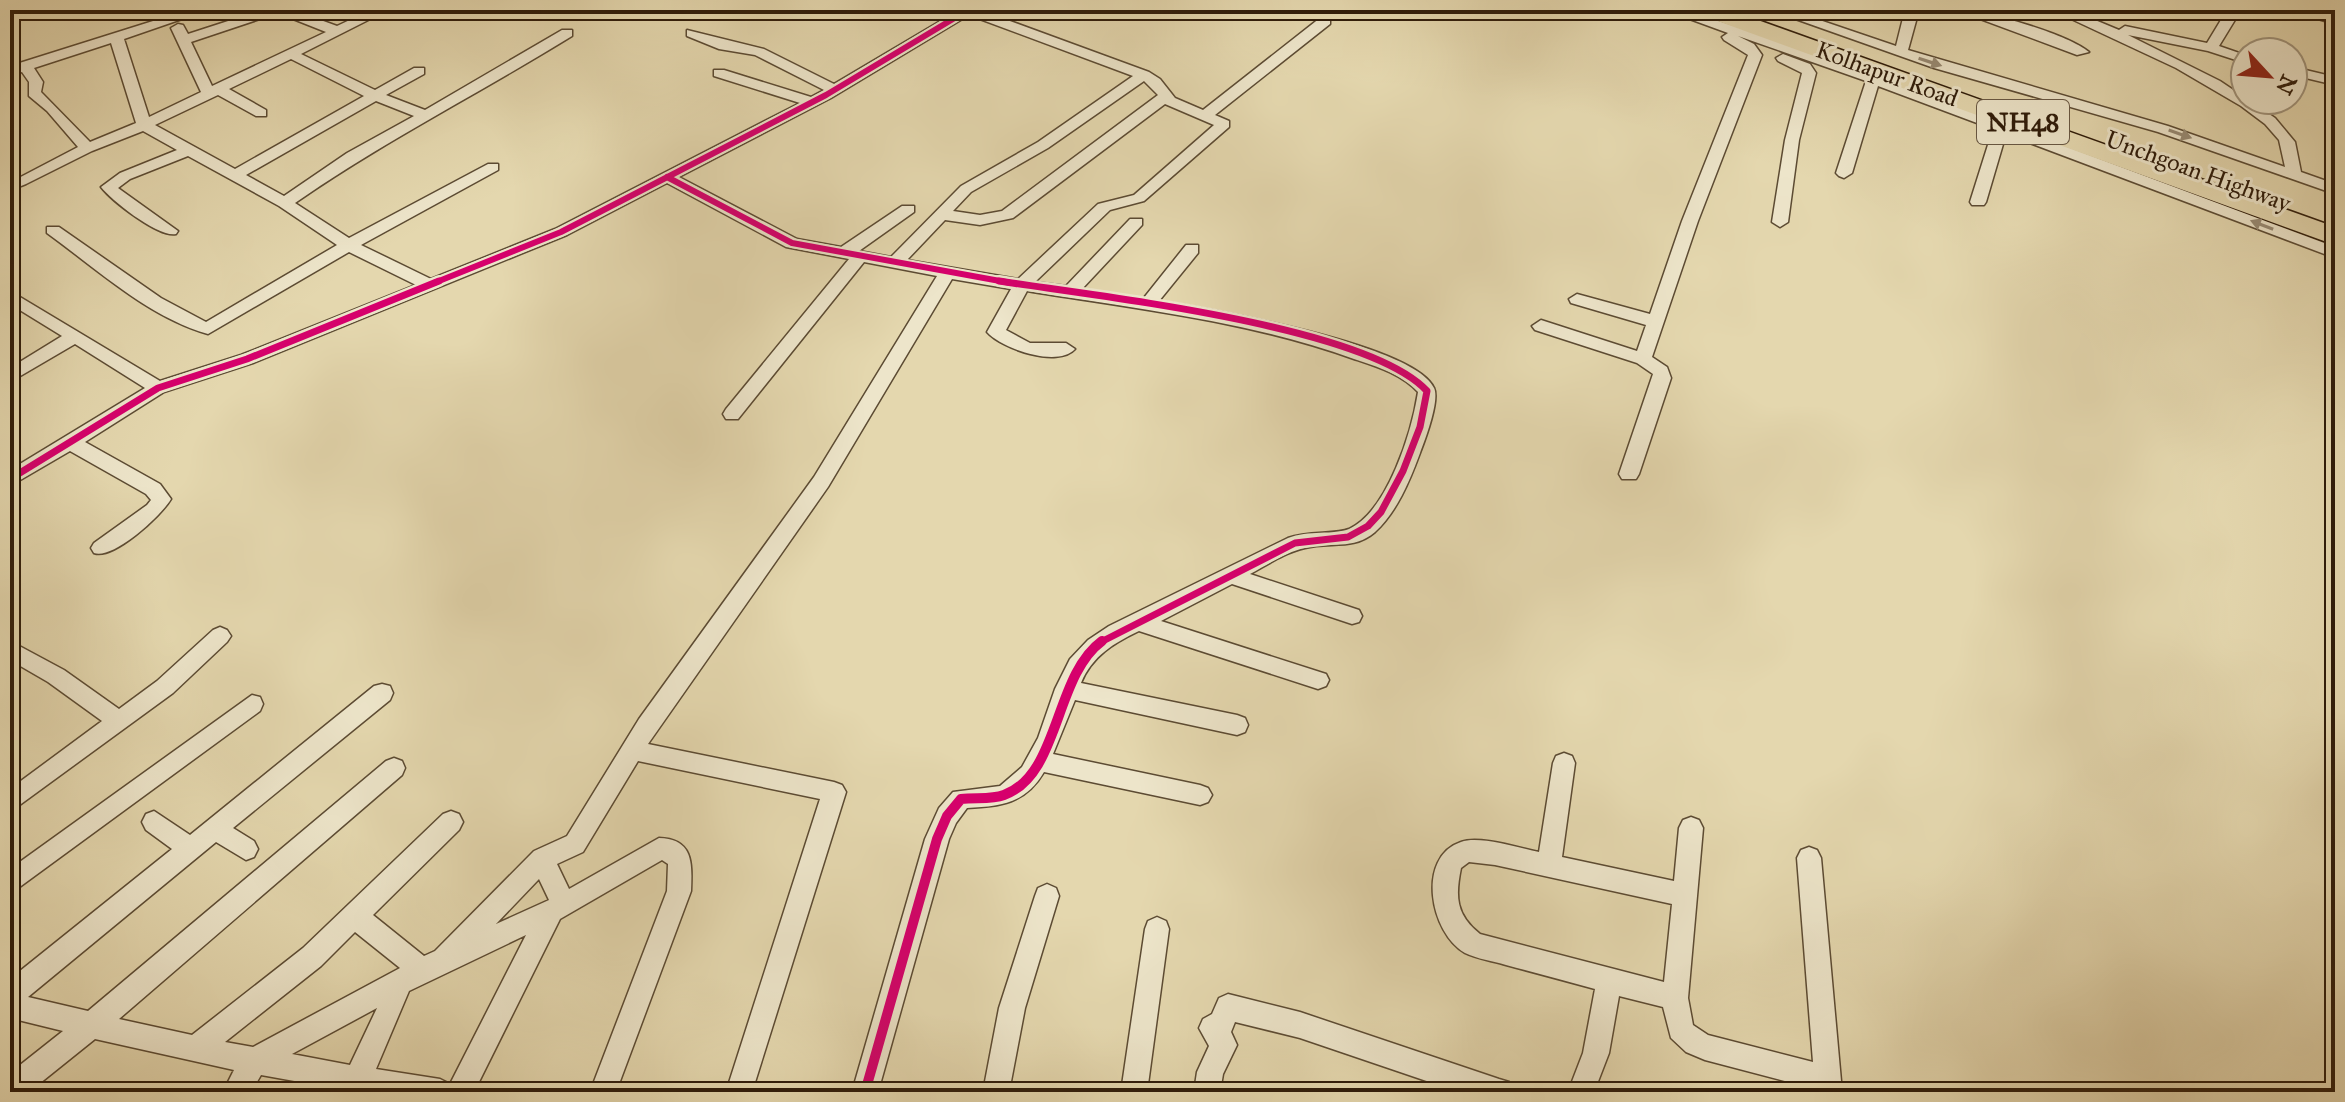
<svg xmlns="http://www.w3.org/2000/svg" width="2345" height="1102" font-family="'IM FELL Great Primer',serif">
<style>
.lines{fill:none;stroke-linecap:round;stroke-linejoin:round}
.minor-casing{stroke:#5c4b33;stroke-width:3}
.trunk-casing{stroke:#2f1c0a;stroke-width:3}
.minor{fill:#ede5ca;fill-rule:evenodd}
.trunk{fill:#e4d7ae;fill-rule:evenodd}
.cycleway-far2-casing{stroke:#ede5ca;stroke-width:10}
.cycleway-far1-casing{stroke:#ede5ca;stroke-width:12}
.cycleway-casing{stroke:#ede5ca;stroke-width:15}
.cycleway-far2{stroke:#d6006c;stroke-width:6}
.cycleway-far1{stroke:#d6006c;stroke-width:7}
.cycleway{stroke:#d6006c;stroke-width:10}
.oneway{fill:#988b74}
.labels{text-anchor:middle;stroke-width:6;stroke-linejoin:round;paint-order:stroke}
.far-street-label{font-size:24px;fill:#2f1c0a;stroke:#ede5ca}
.shield{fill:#ede5ca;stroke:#685844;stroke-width:2}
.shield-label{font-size:26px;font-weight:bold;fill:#2f1c0a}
</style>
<rect width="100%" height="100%" fill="#e4d7ae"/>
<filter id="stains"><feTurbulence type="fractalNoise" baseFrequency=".0025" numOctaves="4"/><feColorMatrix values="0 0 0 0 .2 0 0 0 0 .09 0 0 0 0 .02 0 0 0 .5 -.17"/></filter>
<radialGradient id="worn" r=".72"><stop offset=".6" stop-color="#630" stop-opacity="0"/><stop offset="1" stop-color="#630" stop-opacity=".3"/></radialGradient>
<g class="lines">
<g class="minor-casing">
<path id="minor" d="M188 10H208L124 39 149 117 201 92 171 28 178 24 183 25 188 34 262 10H293L337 26 371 10H388L301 54 375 90 414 68H424V74L386 95 425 110 562 30H572V36C480 93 384 141 295 203L349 238 488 164H498V170L361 245 431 279 555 229 800 103 714 76V70H724L811 97 824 90 755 55 719 49 687 36V30L764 49 834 84 959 10H980L1149 72 1160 79 1175 98 1203 110 1320 18H1330V24L1215 115 1229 121V127L1144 201 1110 210 1035 282 1066 286 1130 219H1142V225L1082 289 1143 299 1186 245H1198V253L1159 301C1209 309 1414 344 1434 388 1440 400 1425 440 1420 453 1410 480 1397 512 1375 532 1353 551 1330 541 1305 548 1286 552 1267 565 1250 574L1359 610 1362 616 1359 622 1352 624 1232 584 1161 621 1326 674 1329 680 1326 686 1318 689 1139 631C1114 643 1092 656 1081 683L1237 715 1245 718 1248 725 1245 732 1237 735 1075 700 1053 754 1200 785 1208 788 1212 795 1208 802 1200 805 1044 772C1025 804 1001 806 967 808L956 823 949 839 878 1092H852L925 839 939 808 953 792 1000 786 1022 767 1038 738 1055 689 1070 659 1088 640 1109 626 1288 538C1308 530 1334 535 1349 529 1388 511 1412 431 1418 392 1401 374 1378 367 1354 359 1249 321 1137 309 1027 291L1006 330 1030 343H1066L1075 349C1058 368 1002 349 987 332L1011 289 952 279 828 487 648 744 834 782 842 785 846 792 752 1092H726L820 799 638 761 583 852 557 864 569 889 659 838C694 839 692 864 691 891L616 1092H590L667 891 668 864 662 860 560 919 474 1092H338L339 1089 261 1075 251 1092H223L234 1070 95 1039 29 1092H10V1073L63 1031 10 1018V979L172 849 146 830 142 822 146 814 154 811 190 835 374 686 382 684 390 686 393 693 390 700 233 828 254 841 258 849 254 857 246 860 216 842 28 997 88 1011 386 761 394 758 402 761 405 768 402 775 119 1019 192 1035 303 948 443 814 451 811 459 814 463 822 459 830 373 915 424 956 435 951 534 851 567 836 639 719 814 477 937 276 864 262 738 419H726L723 414 726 409 849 259 786 247 667 183 567 235 253 363 164 392 85 442 160 484 171 499C161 516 113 560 94 553L91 548 94 543 147 505 151 500 146 494 70 451 10 486V470L145 388 75 344 10 382V368L62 336 10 304V291L160 381 241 355 416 285 349 252 208 334C148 317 97 269 47 233V227H59L161 298 206 322 337 245 279 206 188 156 130 179 118 188 178 231 176 234C159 238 112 201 101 187L120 173 177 150 143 131 92 151 26 184 21 186 13 181 78 147 47 111 29 96V82L22 72 10 75V66ZM278 13 326 32 212 86 191 42ZM969 15 1133 76 1038 142 961 186 891 257 859 251 914 212V206H902L841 247 797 239 679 177 831 98ZM111 43 136 123 90 142 41 92 43 82 34 68ZM291 59 364 96 235 169 155 125 218 95 256 116H266V110L229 89ZM1144 81 1158 95 1002 211 980 215 953 211 971 192 1048 148ZM376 101 414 116 347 153 284 196 246 175ZM1165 104 1214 125 1134 195 1098 204 1018 279 907 260 945 220 980 225 1013 218ZM539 879 549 900 496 924ZM355 932 400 968 253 1047 225 1042 321 966ZM526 935 450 1084 440 1079 376 1069 409 991ZM377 1008 350 1065 292 1054Z
M1665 10H1685L1819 54 2335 247V258L2006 134 1986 202 1984 205H1972L1970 202 1993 129 1878 86 1852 173 1844 178 1839 176 1836 173 1866 81 1738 36 1754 44 1762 55 1698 221 1652 357 1667 367 1671 378 1639 474 1636 479H1622L1619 474 1653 374 1637 363 1535 330 1532 326 1541 320 1637 351 1646 325 1571 303 1569 299 1577 294 1650 314 1682 221 1748 55 1724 40 1722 37 1728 33Z
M1770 10H1790L1896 46 1905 10H1919L1908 50 2168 126 2285 167 2279 140 2265 124 2241 106 2176 68 2052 10H2071L2119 30 2125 26 2207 43 2227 10H2241L2219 46 2245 55V63L2208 51 2128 35 2220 81 2275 118 2295 142 2301 172 2335 184V194L2158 132 1934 68Z
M1956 10C1986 10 2067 34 2089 52L2077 55Z
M2288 10H2311L2335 16V24Z
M1783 54 1810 64 1816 73 1799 140 1788 222 1780 227 1772 222 1785 140 1802 73 1778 61 1776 58Z
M2293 67 2335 77V85L2293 75Z
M220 627 227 630 231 636 227 642 173 693 10 812V789L102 721 48 682 10 660V641L64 670 119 709 157 681 213 630Z
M252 695 260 697 263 704 260 711 10 894V869Z
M1564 753 1572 756 1575 763 1562 857 1674 881 1679 828 1683 820 1691 817 1699 820 1703 828 1688 998 1693 1025 1708 1035 1813 1062 1797 858 1801 850 1809 847 1817 850 1821 858 1842 1092H1816L1815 1089 1705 1060 1686 1052 1671 1038 1663 1007 1619 996 1609 1053 1594 1092H1568L1583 1053 1595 989C1565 981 1536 973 1506 965 1493 961 1477 959 1465 953 1430 933 1416 857 1461 842 1479 835 1519 848 1539 852L1553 763 1556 756ZM1469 862 1495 865 1672 904 1664 982 1480 934C1456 915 1455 897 1461 868Z
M1047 884 1056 888 1059 896 1025 1008 1009 1092H983L999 1008 1035 896 1038 888Z
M1157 917 1166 921 1169 929 1147 1092H1121L1145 929 1148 921Z
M1228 994 1300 1012 1499 1079 1509 1082 1512 1092H1459L1300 1038 1235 1022 1231 1032 1237 1045 1223 1074 1220 1092H1194L1197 1072 1209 1046 1199 1028 1203 1019 1212 1014 1219 998Z"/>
</g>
<g class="trunk-casing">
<path id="trunk" d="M1698 10H1730L2335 227V245L1701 15Z"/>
</g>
<use href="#minor" class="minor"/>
<use href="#trunk" class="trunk"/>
<g class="cycleway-far2-casing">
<path id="cycleway-far2" d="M667 177 792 243 1011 283
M434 283 561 232 826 95 968 10"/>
</g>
<g class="cycleway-far1-casing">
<path id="cycleway-far1" d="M999 281C1094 296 1366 325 1427 391L1420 427 1403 471 1381 512 1368 526 1348 537 1295 543 1099 643
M10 479 158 388 247 359 439 281"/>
</g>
<g class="cycleway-casing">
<path id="cycleway" d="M865 1092 937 839 947 816 961 799C975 797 991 800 1004 795 1060 775 1054 676 1102 641"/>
</g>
<use href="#cycleway-far2" class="cycleway-far2"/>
<use href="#cycleway-far1" class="cycleway-far1"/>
<use href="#cycleway" class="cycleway"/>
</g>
<defs><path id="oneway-solid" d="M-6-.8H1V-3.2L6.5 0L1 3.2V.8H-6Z" transform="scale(2)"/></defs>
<g class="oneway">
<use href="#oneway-solid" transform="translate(1930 62) rotate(18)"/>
<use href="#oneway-solid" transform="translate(2180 134) rotate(19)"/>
<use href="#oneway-solid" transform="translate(2262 225) rotate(-159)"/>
</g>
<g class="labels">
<g class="far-street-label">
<text transform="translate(1887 74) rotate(20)" y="8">Kolhapur Road</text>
<text transform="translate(2198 171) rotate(20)" y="8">Unchgoan Highway</text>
</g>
<rect class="shield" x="1977" y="100" width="92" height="44" rx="6"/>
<g class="shield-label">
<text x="2023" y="131">NH48</text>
</g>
</g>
<rect width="2345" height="1102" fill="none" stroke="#e4d7ae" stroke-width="40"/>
<rect x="12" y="12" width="2321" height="1078" fill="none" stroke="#2f1c0a" stroke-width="4"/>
<rect x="20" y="20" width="2305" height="1062" fill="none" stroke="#2f1c0a" stroke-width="2"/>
<g transform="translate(2269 76) rotate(116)"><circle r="38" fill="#ede5ca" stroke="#a1957d" stroke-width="2"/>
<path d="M0-6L14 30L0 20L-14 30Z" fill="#8f2418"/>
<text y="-12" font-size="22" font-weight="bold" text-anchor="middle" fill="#2f1c0a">N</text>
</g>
<rect width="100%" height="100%" filter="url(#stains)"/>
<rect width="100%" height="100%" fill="url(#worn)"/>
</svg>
